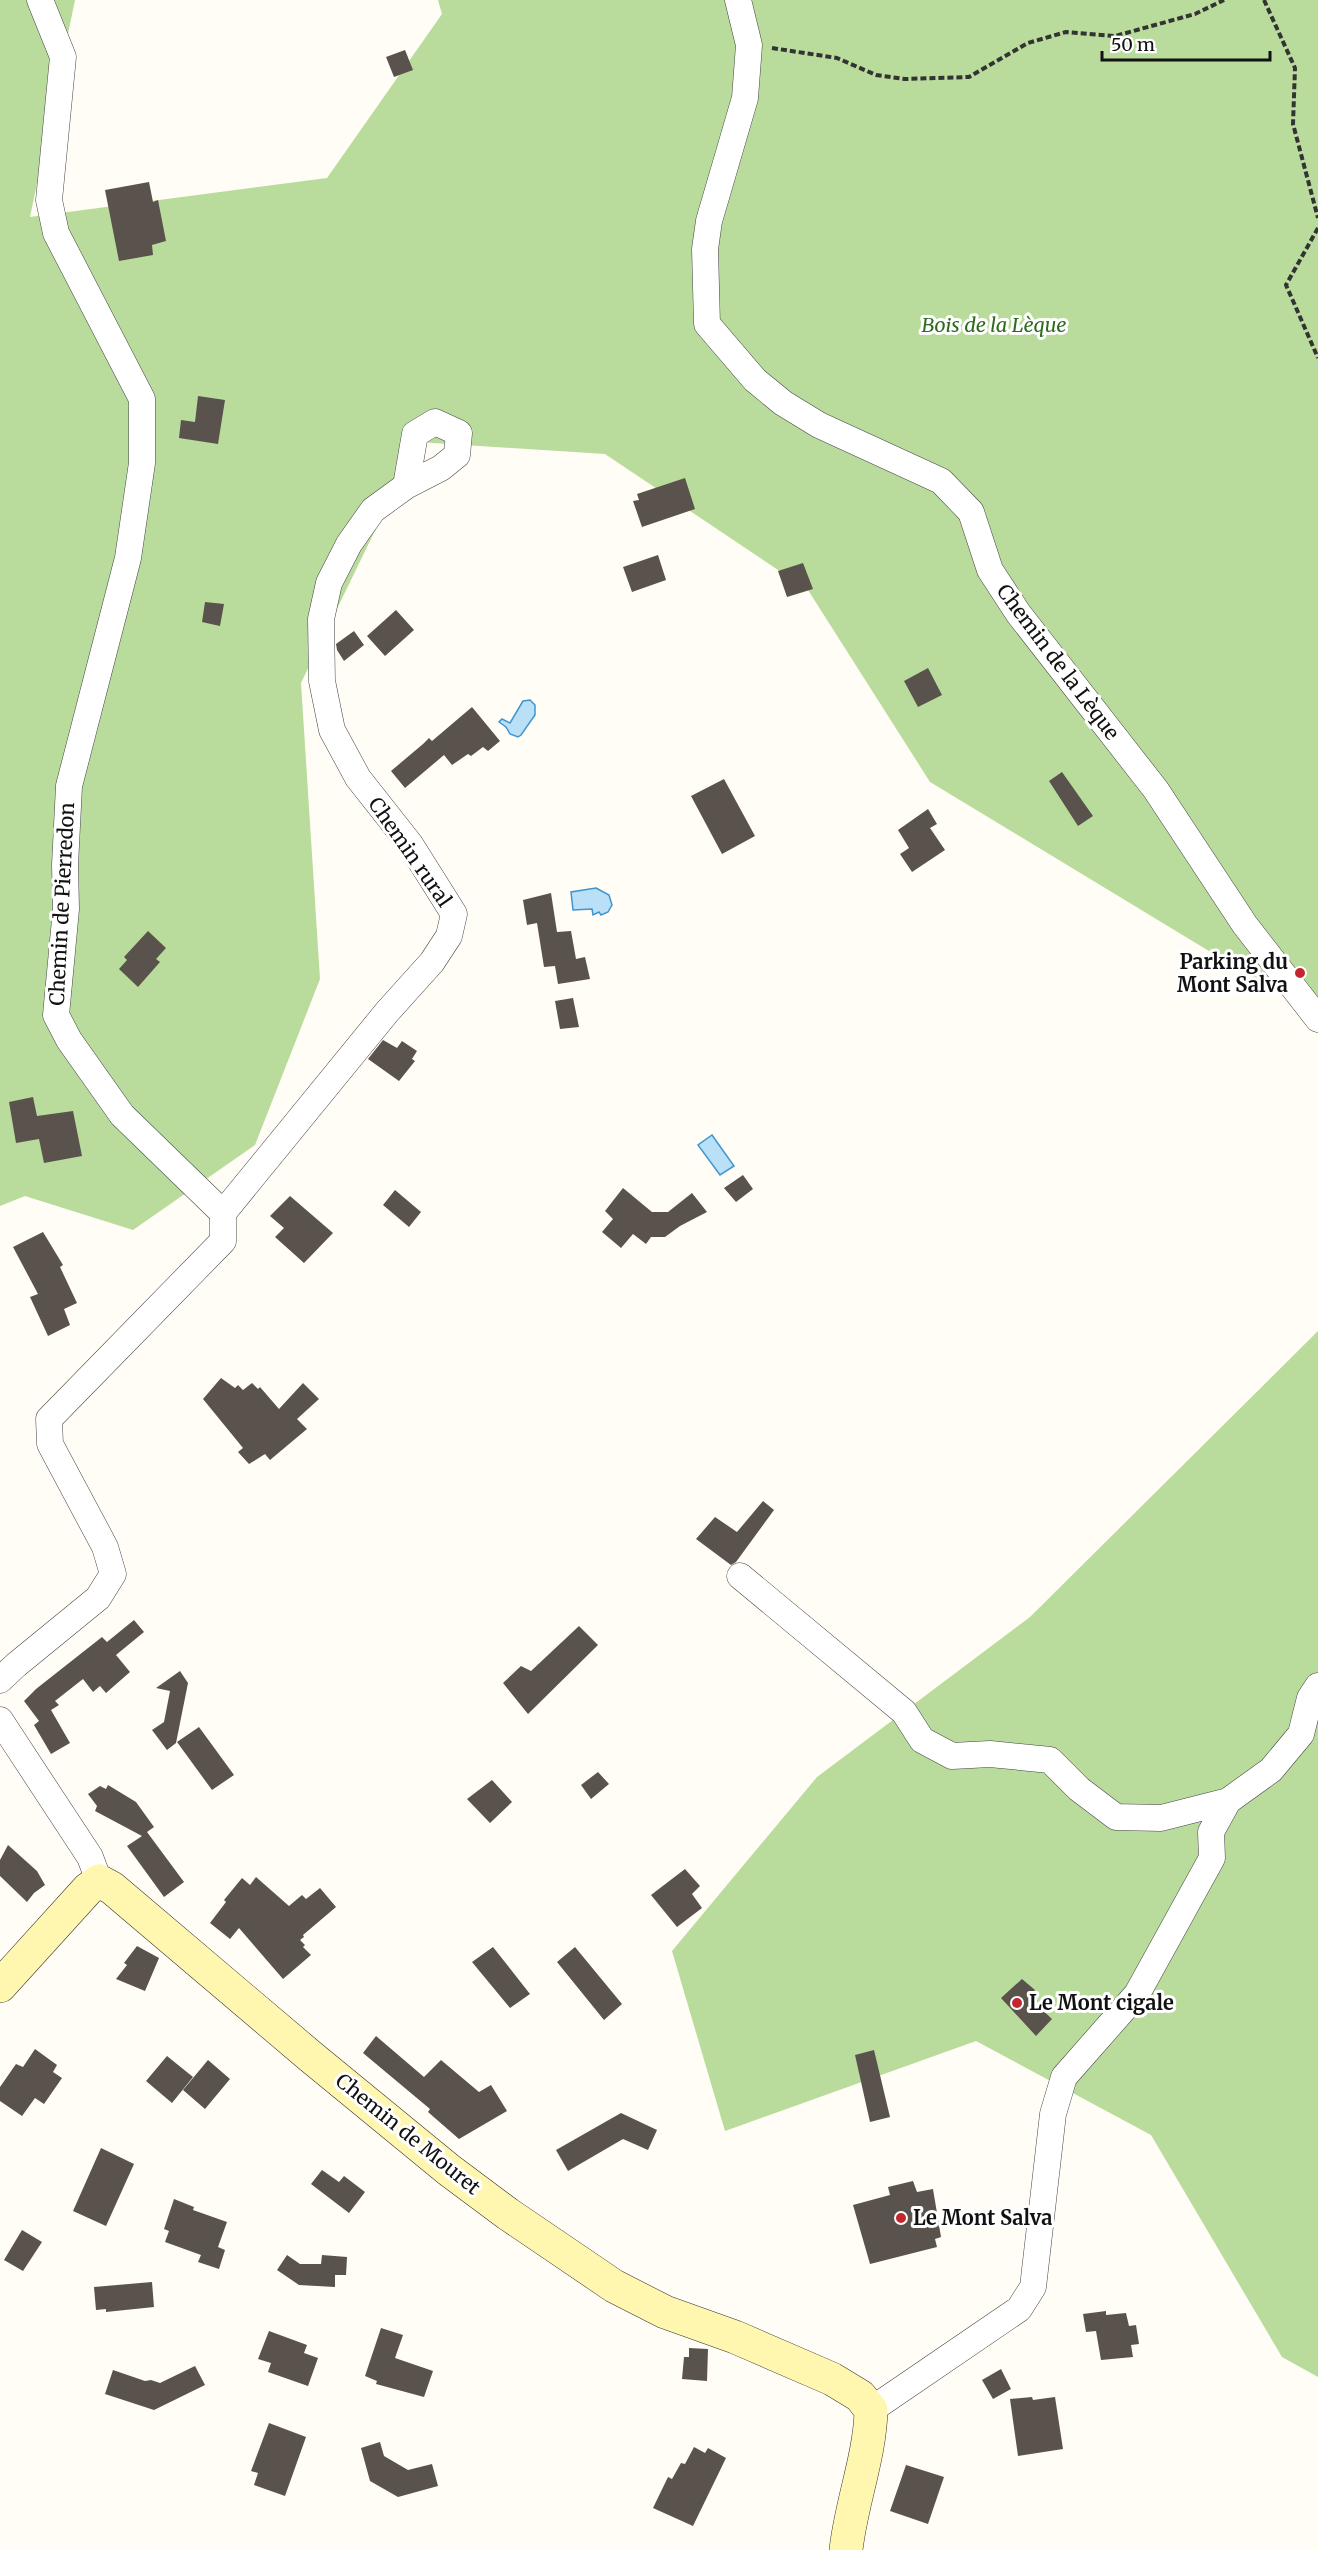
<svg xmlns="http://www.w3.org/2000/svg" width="1318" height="2550" font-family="Merriweather,serif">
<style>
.forest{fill:#b9dc9c}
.water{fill:#b9e0f7;stroke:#3f96cf;stroke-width:1.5}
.building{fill:#5a524d}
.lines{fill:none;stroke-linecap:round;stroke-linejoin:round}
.street-casing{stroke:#444;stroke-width:27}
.secondary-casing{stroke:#333;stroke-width:34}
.path{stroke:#333;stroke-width:4;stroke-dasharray:6 3;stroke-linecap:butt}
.street{stroke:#fff;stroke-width:26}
.secondary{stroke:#fff6b0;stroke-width:33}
.poi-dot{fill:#c4262e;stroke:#fff;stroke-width:2}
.labels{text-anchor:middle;stroke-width:6;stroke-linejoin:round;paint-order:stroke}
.park-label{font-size:20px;font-style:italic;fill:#2f6b1f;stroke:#fff}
.street-label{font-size:20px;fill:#111;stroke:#fff}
.poi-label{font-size:20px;font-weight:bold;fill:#111;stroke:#fff;text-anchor:start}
</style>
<rect width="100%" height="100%" fill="#fffdf5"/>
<path class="forest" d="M0 0H75L30 217 327 178 442 14 438 0H1318V1017L930 782 808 590 605 454 418 442 301 683 320 979 255 1145 133 1230 25 1196 0 1206Z
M1318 1331V2377L1282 2357 1151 2135 976 2041 725 2131 672 1951 817 1777 1030 1617Z"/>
<path class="water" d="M530 700 535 705V715L521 735 518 737 510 734 506 727 499 722 502 719 510 723 523 701Z
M596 888 609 895 612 905 608 912 601 915 599 912 593 915 592 909 573 910 571 892Z
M712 1135 734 1166 720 1175 698 1145Z"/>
<path class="building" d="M405 50 413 70 394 77 386 57Z
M149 182 153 202 158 200 166 241 152 245 153 255 119 261 105 190Z
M198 396 225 400 218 444 179 438 181 420 195 422Z
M685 478 695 509 642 527 633 501 639 500 637 494Z
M658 555 666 580 632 592 623 567Z
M803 563 813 589 787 597 778 571Z
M205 602 224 604 220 626 202 622Z
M396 610 414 630 385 656 367 636Z
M354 631 364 645 344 661 337 650 336 644Z
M928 668 942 695 918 707 904 681Z
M472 707 500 741 488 751 483 747 471 756 468 754 452 765 444 755 405 788 391 771 423 744 429 738 432 741Z
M1062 772 1093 816 1078 826 1049 781Z
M724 779 755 836 722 854 691 796Z
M928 809 937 824 930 828 945 850 912 872 900 854 909 848 898 830Z
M551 893 557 932 571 931 576 959 585 957 590 979 558 984 555 966 544 967 537 923 527 925 523 900Z
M148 931 166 948 156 959 160 962 138 987 119 969 127 960 124 957Z
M573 998 579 1027 560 1029 555 1001Z
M383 1040 397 1048 402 1041 417 1051 412 1059 415 1061 399 1081 368 1059Z
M33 1097 37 1116 73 1111 82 1156 44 1163 39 1139 16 1143 9 1102Z
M743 1175 753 1189 736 1202 724 1188Z
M623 1188 652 1212H668L692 1193 707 1212 680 1226 665 1237H651L646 1244 633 1234 621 1248 602 1232 613 1219 605 1211Z
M395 1190 421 1212 409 1227 383 1205Z
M290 1196 333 1233 304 1263 275 1237 284 1228 270 1216Z
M43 1232 63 1265 60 1267 77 1303 64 1309 70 1325 48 1336 30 1297 38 1294 13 1247Z
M221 1378 235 1388 238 1385 243 1390 252 1383 258 1389 260 1387 279 1409 303 1383 319 1399 297 1419 307 1429 270 1460 265 1454 249 1464 238 1452 243 1448 203 1399Z
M763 1501 774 1510 736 1562 731 1565 696 1539 715 1517 737 1532Z
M134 1620 144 1632 116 1655 130 1672 106 1693 100 1686 93 1692 83 1679 55 1701 59 1705 51 1710 70 1743 51 1754 34 1725 39 1721 24 1701 36 1689 102 1637 107 1642Z
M579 1626 598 1645 528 1714 503 1683 521 1666 531 1671Z
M180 1671 188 1683 176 1743 167 1750 152 1730 164 1722 170 1691 156 1688Z
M199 1727 234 1775 212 1790 177 1742Z
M598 1772 609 1784 591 1799 581 1785Z
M492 1780 512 1802 490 1823 467 1799Z
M108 1785 136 1802 154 1827 147 1832 184 1882 164 1897 127 1846 142 1836 95 1811 97 1806 88 1794 100 1786 106 1789Z
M8 1845 37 1871 45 1885 34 1893 27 1902 0 1876V1860Z
M685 1869 700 1886 692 1894 702 1908 677 1927 651 1895Z
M256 1877 289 1906 302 1895 306 1899 320 1888 336 1907 303 1935 304 1937 300 1940 305 1945 303 1947 311 1955 283 1979 239 1928 230 1939 210 1923 226 1902 224 1900 242 1878 250 1885Z
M137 1946 159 1958 145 1991 116 1979 127 1965 124 1963Z
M493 1947 530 1994 510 2008 472 1962Z
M575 1947 622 2004 604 2020 557 1962Z
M1022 1979 1035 1990 1031 1995 1038 2001 1036 2004 1052 2019 1036 2036 1001 1998Z
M376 2036 424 2077 441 2060 479 2092 491 2085 507 2111 459 2139 428 2112 430 2109 363 2053Z
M35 2049 57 2065 53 2072 62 2078 44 2104 35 2098 22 2116 0 2101V2087L16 2064 23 2067Z
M874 2050 890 2117 870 2122 855 2055Z
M167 2056 193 2077 172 2103 146 2081Z
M208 2060 230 2079 205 2109 183 2090Z
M621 2113 657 2130 648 2150 623 2139 568 2171 556 2150Z
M101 2148 134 2164 106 2226 73 2211Z
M322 2170 339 2182 344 2176 365 2192 349 2213 311 2184Z
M913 2181 917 2192 933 2189 941 2237 935 2239 937 2247 870 2264 853 2205 890 2195 888 2187Z
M174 2199 194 2207 193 2210 227 2222 218 2247 225 2250 219 2269 198 2262 201 2255 165 2242 169 2231 164 2229Z
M22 2230 42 2242 23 2271 4 2260Z
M287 2255 300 2264H321L322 2255 347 2257 346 2275H335V2287L299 2285 277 2270Z
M152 2282 154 2307 106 2312V2309L96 2310 94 2287Z
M1106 2311V2315L1126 2313 1129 2326 1136 2325 1139 2344 1131 2345 1133 2357 1101 2360 1096 2331 1086 2332 1083 2314Z
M381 2328 403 2335 395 2358 433 2371 424 2397 376 2384 377 2381 365 2376Z
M269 2331 307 2345 304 2353 318 2358 308 2386 268 2372 271 2363 258 2359Z
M689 2348 708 2349 707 2381 682 2379 684 2357H689Z
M195 2366 205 2385 154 2410 105 2394 113 2370 145 2381 151 2380 160 2383Z
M1001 2369 1011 2389 993 2399 982 2380Z
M1032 2397 1033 2400 1055 2397 1063 2449 1018 2456 1010 2399Z
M269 2423 306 2437 285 2496 254 2485 258 2473 251 2471Z
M380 2442 384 2456 408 2470 432 2464 438 2486 398 2497 370 2481 361 2448Z
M694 2447 705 2453 708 2448 726 2458 693 2526 653 2508 668 2477 672 2479 681 2463 685 2464Z
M906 2465 944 2477 928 2524 890 2511Z"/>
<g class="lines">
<g class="street-casing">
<path id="street" d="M738 0 749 45 745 98 709 221 705 249 707 324 755 380 783 403 819 425 941 481 971 512 990 570 1018 613 1156 790 1245 925 1318 1019
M223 1213 387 1012 432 962 449 936 454 914 410 844 358 778 332 730 322 681 321 619 329 583 349 544 373 510 406 486 441 468 457 455 459 433 435 422 415 434 406 486
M740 1576 904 1712 922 1740 952 1756 990 1754 1050 1760 1079 1789 1116 1817 1161 1818 1228 1801
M0 1680 16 1665 98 1598 113 1574 105 1547 50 1444 49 1419 223 1241V1213L122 1115 69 1040 56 1015 66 909 65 865 69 786 128 558 142 463V399L56 233 49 200 63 57 40 0
M0 1720 90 1857 99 1881
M871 2410 1019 2309 1033 2287 1053 2114 1064 2077 1137 1994 1212 1858 1211 1832 1228 1801 1271 1770 1301 1734 1310 1698 1318 1686"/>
</g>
<g class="secondary-casing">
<path id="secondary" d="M0 1986 88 1889 99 1881 112 1888 310 2056 449 2170 508 2214 614 2286 665 2312 735 2337 832 2379 860 2396 871 2410C870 2457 851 2503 846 2550"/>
</g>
<path class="path" d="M1264 0 1295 68 1293 124 1318 218
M772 48 837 58 876 75 905 79 969 77 1028 43 1066 32 1115 36 1195 14 1224 0
M1318 228 1286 285 1318 358"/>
<use href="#street" class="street"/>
<use href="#secondary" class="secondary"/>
</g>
<g class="poi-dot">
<circle cx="1300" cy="973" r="6"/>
<circle cx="1017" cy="2003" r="6"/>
<circle cx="901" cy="2218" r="6"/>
</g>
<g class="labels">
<g class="park-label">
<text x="994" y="332">Bois de la Lèque</text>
</g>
<g class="street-label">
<text transform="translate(1058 662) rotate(53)" y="7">Chemin de la Lèque</text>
<text transform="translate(410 852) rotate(55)" y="7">Chemin rural</text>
<text transform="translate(62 904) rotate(-87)" y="7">Chemin de Pierredon</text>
<text transform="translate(408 2134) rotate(39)" y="7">Chemin de Mouret</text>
</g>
<g class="poi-label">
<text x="1288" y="969" text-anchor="end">Parking du<tspan x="1288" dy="23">Mont Salva</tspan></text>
<text x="1029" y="2010">Le Mont cigale</text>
<text x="913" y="2225">Le Mont Salva</text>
</g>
</g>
<path d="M1102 51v9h168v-9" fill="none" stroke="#111111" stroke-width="3"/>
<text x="1111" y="51" font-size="18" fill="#111111" stroke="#ffffff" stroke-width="4.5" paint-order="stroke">50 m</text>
</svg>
